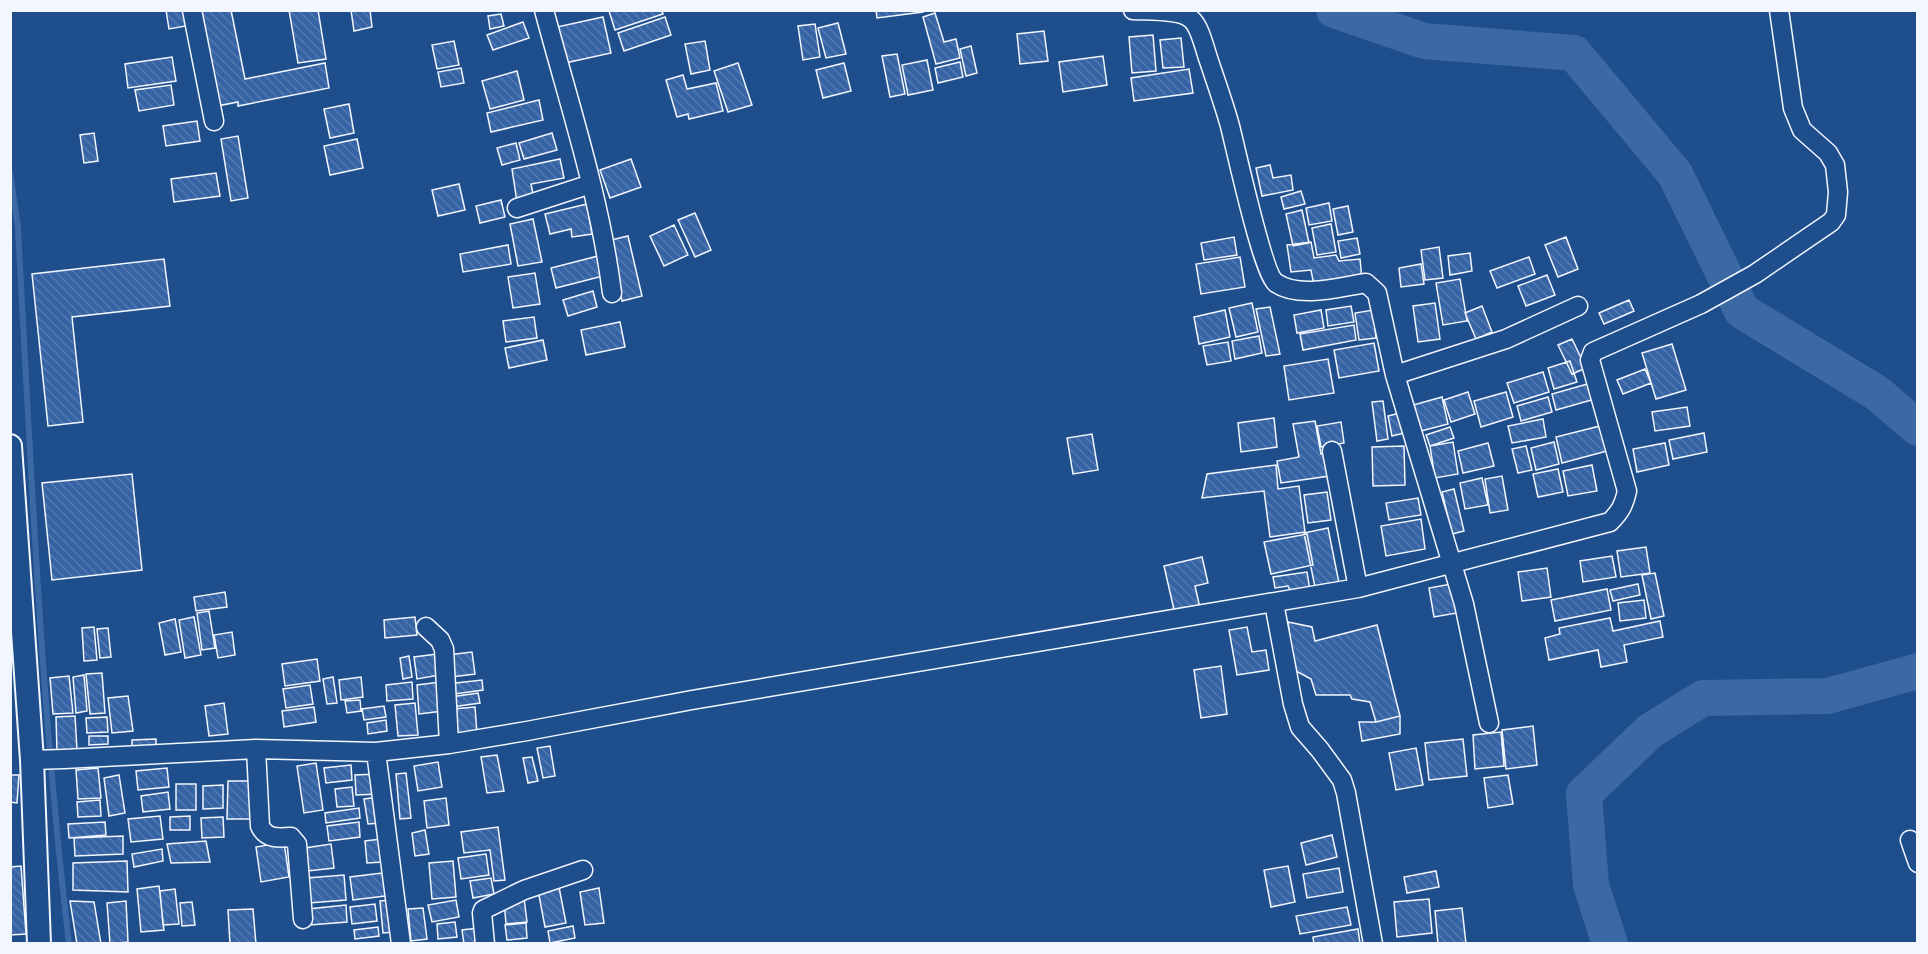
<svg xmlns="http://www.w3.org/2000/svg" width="1928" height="954" font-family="'Space Grotesk',sans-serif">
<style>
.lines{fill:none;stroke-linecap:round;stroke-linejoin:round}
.stream{stroke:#3b69a3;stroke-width:6}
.river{stroke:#3b69a3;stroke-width:36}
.building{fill:url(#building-back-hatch);stroke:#f2f6ff;stroke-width:1.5}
.minor-casing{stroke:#f2f6ff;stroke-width:21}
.tertiary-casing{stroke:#f2f6ff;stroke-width:26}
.minor{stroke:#1f4e8c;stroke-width:18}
.tertiary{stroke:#1f4e8c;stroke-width:22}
</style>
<defs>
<pattern id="building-back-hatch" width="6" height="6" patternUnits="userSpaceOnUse" patternTransform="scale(1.5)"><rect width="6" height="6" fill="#3563a3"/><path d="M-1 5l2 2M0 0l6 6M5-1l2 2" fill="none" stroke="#537ab1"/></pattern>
</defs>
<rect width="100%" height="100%" fill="#1f4e8c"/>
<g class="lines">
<path class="stream" d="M10 172 18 228C31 467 41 706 69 944"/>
<path class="river" d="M1334 10 1424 41 1574 53 1675 174 1742 311 1877 393 1918 428
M1610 944 1591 885 1584 794 1650 731 1703 698 1828 696 1918 671"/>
</g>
<path class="building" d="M166 10H183L186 26 169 29Z
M198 10H231L245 79 325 63 329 88 238 106V102L217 106Z
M289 10H318L326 59 298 63Z
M351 10H370L372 27 354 31Z
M662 10 663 14 615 30 609 11Z
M876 10H923V12L877 18Z
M935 13 944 42 956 39 960 58 936 64 923 17Z
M501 14 504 26 490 29 488 16Z
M603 17 611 53 565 63 557 27Z
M665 17 671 35 624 51 618 33Z
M523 22 529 38 493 50 487 35Z
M838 23 846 54 826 58 818 28Z
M815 24 820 57 803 60 798 26Z
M1044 31 1048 61 1020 64 1017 34Z
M1153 35 1156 71 1132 73 1129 37Z
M1181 38 1184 67 1163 68 1160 40Z
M454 41 459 65 437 69 432 45Z
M705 41 710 70 691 74 685 44Z
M971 46 977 73 966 76 960 49Z
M897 54 905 94 890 97 882 56Z
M1103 56 1107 85 1063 92 1059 62Z
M172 57 176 81 128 88 125 64Z
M927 60 933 90 908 95 902 65Z
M960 62 963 77 938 83 935 68Z
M738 63 752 105 728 112 714 71Z
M844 63 851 91 823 98 816 70Z
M461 68 464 83 441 87 438 72Z
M1189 69 1193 93 1134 101 1131 78Z
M517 71 524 100 490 109 482 81Z
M683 75 687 89 716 83 723 111 689 119 688 114 677 117 666 80Z
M171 85 174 105 139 111 135 90Z
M539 100 543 120 491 132 487 113Z
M349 104 354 133 330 138 324 109Z
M197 121 200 141 166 146 163 126Z
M94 133 98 161 84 163 80 135Z
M552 133 557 150 524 159 519 143Z
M238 136 248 198 231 201 221 139Z
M357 139 363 168 330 175 324 146Z
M516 143 520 160 502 165 497 148Z
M560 159 564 178 531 184 534 199 517 202 512 169Z
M631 159 641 187 610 198 600 170Z
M1270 165 1273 178 1291 175 1293 190 1262 196 1256 168Z
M216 173 220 196 174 202 171 179Z
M459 184 465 210 438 216 432 190Z
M1301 191 1305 204 1284 209 1281 197Z
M501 200 505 217 480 223 476 206Z
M1329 203 1332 221 1309 225 1306 208Z
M587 204 592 234 572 237 571 229 550 234 545 214Z
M1348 206 1353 232 1338 235 1333 209Z
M1302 210 1309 243 1293 246 1286 214Z
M695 213 711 250 695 257 678 220Z
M533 219 542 262 518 266 510 224Z
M1331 224 1336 252 1317 255 1312 228Z
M674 225 688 255 664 266 650 236Z
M628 236 642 296 622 301 607 241Z
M1234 237 1237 255 1204 260 1201 243Z
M1566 237 1578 269 1558 277 1545 245Z
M1357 238 1360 254 1341 258 1338 241Z
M1311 242 1314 258 1336 255 1339 261 1360 259 1362 280 1314 286 1311 270 1291 272 1287 245Z
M508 245 511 264 463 272 460 254Z
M1439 247 1443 278 1425 280 1421 250Z
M1470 253 1472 271 1450 275 1448 256Z
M598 256 603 276 556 288 551 268Z
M1240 257 1245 287 1201 294 1196 264Z
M1529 257 1535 274 1497 288 1490 271Z
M164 259 170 306 72 317 83 422 48 426 32 274Z
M1421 264 1424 284 1401 287 1399 268Z
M535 273 540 304 513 308 508 277Z
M1547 275 1555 295 1526 306 1518 286Z
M1460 279 1467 321 1443 325 1436 283Z
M593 291 597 307 568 316 563 300Z
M1629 300 1634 311 1604 324 1599 313Z
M1252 303 1258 332 1236 337 1229 308Z
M1435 303 1440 339 1418 342 1413 306Z
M1351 306 1354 322 1328 326 1326 310Z
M1482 306 1492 332 1476 339 1465 313Z
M1270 307 1280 354 1266 356 1256 309Z
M1225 310 1230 337 1199 344 1194 317Z
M1321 310 1324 328 1297 333 1294 315Z
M1373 310 1376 338 1359 340 1355 313Z
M534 317 537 338 506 342 503 321Z
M620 322 625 347 586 355 581 330Z
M1354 325 1356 340 1303 350 1300 334Z
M1259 336 1262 353 1235 359 1232 341Z
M1572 339 1586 368 1572 374 1558 345Z
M543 340 547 360 509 368 505 348Z
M1228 342 1231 361 1207 365 1203 346Z
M1374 343 1379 371 1339 378 1334 350Z
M1672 344 1686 390 1656 399 1642 353Z
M1328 359 1334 393 1289 400 1284 366Z
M1570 361 1577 382 1554 389 1548 368Z
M1645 369 1651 383 1623 394 1617 380Z
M1543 372 1549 392 1514 403 1507 383Z
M1591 383 1595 399 1556 410 1552 394Z
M1468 392 1475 414 1451 422 1444 400Z
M1506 392 1513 417 1481 427 1474 401Z
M1442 397 1448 424 1417 432 1410 406Z
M1548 397 1552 412 1521 421 1517 406Z
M1383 401 1388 439 1377 441 1372 402Z
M1687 407 1690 426 1655 431 1652 412Z
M1400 413 1404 433 1392 436 1388 416Z
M1274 418 1277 447 1241 452 1238 423Z
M1543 419 1546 437 1512 443 1508 426Z
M1315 421 1321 454 1325 453 1329 476 1281 483 1277 461 1299 457 1293 424Z
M1341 422 1344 443 1321 447 1317 426Z
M1600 426 1607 451 1562 463 1556 437Z
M1450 427 1454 438 1430 446 1426 435Z
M1704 433 1707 452 1673 459 1669 440Z
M1092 434 1098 470 1073 474 1067 438Z
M1453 442 1458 474 1435 478 1430 446Z
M1554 442 1559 464 1536 470 1531 448Z
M1488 443 1494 466 1463 473 1458 451Z
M1665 443 1669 465 1637 472 1633 449Z
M1404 446 1405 485 1373 486 1372 447Z
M1526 446 1532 470 1518 473 1512 449Z
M1276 465 1278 489 1299 486 1305 532 1270 537 1264 491 1202 498 1207 474Z
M1592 465 1597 491 1568 496 1563 471Z
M1558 469 1563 492 1538 497 1533 474Z
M132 474 142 570 52 580 42 483Z
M1502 476 1508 510 1490 513 1485 479Z
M1482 478 1488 505 1465 509 1460 483Z
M1454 489 1464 531 1452 534 1442 492Z
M1327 492 1331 520 1308 523 1304 495Z
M1418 498 1421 515 1389 520 1386 503Z
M1421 519 1425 549 1386 556 1381 526Z
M1328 528 1340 588 1316 592 1304 533Z
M1307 534 1313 565 1271 574 1264 542Z
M1646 547 1650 573 1621 577 1617 551Z
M1612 556 1616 577 1583 582 1580 561Z
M1202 557 1208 583 1195 586 1200 608 1175 614 1164 566Z
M1547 568 1551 597 1522 601 1518 572Z
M1307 572 1310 591 1292 594 1288 586 1275 588 1273 577Z
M1655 573 1664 616 1651 619 1642 575Z
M1451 584 1457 613 1434 617 1429 588Z
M1638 584 1640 595 1613 601 1610 590Z
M1607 589 1611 610 1555 621 1551 600Z
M225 592 227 607 196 611 194 597Z
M1644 600 1646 618 1620 621 1618 603Z
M209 611 215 648 202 650 197 613Z
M194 617 201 655 185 658 179 620Z
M415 617 417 635 385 638 384 620Z
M1610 618 1613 631 1660 621 1663 637 1624 645 1627 662 1601 667 1598 650 1549 660 1545 638 1560 634 1559 628Z
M175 619 181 652 165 655 159 623Z
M1288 622 1312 627 1315 641 1377 625 1400 716 1376 722 1370 702 1352 699 1350 695H1316L1311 679 1294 670Z
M94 627 97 660 84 661 82 628Z
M1247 627 1252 652 1266 650 1269 670 1237 675 1229 630Z
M108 628 111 657 100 658 97 629Z
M232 632 235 655 218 658 214 635Z
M472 652 475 674 451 677 448 655Z
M437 654 440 675 417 679 414 657Z
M409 656 412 677 403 679 400 658Z
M317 659 320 681 285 686 282 664Z
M1221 666 1227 714 1201 718 1194 670Z
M102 673 105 713 90 714 86 674Z
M84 675 87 711 76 713 73 677Z
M69 676 73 713 53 714 50 678Z
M333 677 337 703 327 704 323 679Z
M361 677 363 697 341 700 339 680Z
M482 680 483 690 448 695 447 684Z
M412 682 413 699 387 701 386 685Z
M440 682 443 711 419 714 417 685Z
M310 685 313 704 286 708 283 689Z
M478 693 480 703 452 707 451 697Z
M128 696 133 731 112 733 108 698Z
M360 700 361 711 347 713 345 701Z
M224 703 228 734 209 736 205 706Z
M415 703 418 735 398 736 395 705Z
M384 706 386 717 364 720 362 709Z
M314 707 316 722 284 727 282 711Z
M475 707 477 734 455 736 453 709Z
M75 716 77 750 57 751 56 717Z
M1400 716V734L1362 741 1359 722H1376Z
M107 717 108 732 87 733 86 718Z
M386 720 387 731 368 734 367 723Z
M1533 726 1537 765 1506 769 1502 730Z
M1501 732 1504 766 1475 769 1473 735Z
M89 736H108V744L89 745Z
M156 739V752L132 753V740Z
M1463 739 1467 776 1429 780 1425 743Z
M550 746 555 776 543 778 537 748Z
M1416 748 1423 785 1396 790 1389 753Z
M497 755 504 791 487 793 481 757Z
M532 757 538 781 528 783 523 758Z
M438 762 442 787 418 791 414 766Z
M316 763 323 810 304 813 297 766Z
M351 765 352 780 326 783 324 768Z
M98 768 101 798 78 799 76 770Z
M167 768 169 787 138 790 136 771Z
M406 773 411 818 400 819 396 774Z
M378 774 379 794 356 795 355 775Z
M10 775H19L17 803 10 802Z
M119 775 125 813 109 816 104 778Z
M1508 775 1513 804 1488 808 1484 778Z
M228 781H253L252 819H227Z
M176 784H196V810H176Z
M223 785V808L203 809V786Z
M352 787 354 806 337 807 335 789Z
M168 792 170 809 143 812 141 796Z
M378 797 381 823 368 824 364 799Z
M446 798 449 825 427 828 424 801Z
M100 800 101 816 78 817 77 802Z
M359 808 360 818 326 823 325 813Z
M160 816 163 839 131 842 128 819Z
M190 816V830H170V817Z
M223 817 224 837 202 838 201 818Z
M105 822 106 835 69 838 68 824Z
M359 822 360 837 329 841 327 826Z
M498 827 505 880 494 881 490 850 464 853 461 832Z
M425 830 429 854 415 856 412 833Z
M1332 835 1337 857 1306 865 1301 843Z
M123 836V854L75 856 74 838Z
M381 839 383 862 367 863 365 841Z
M206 841 210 862 171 863 167 844Z
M284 842 289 877 261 882 256 847Z
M331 844 334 868 308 871 305 848Z
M162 849 163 861 134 867 132 854Z
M486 854 489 875 461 879 458 858Z
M127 861 128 892 73 890V863Z
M453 861 456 897 432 899 429 863Z
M21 866 26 934 10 935V867Z
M1288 866 1295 902 1271 907 1264 870Z
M1339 868 1343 892 1307 898 1303 874Z
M1436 871 1439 887 1407 893 1404 877Z
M390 872 393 895 353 900 350 877Z
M344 875 346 900 309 903 307 878Z
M491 878 494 894 473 898 470 881Z
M558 882 566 923 545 927 537 885Z
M159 886 164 930 141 932 137 889Z
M599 888 604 923 585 925 580 892Z
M175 889 179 924 163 925 160 891Z
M524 898 527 922 506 924 504 901Z
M1429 899 1432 933 1397 937 1394 902Z
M392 900 394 932 383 933 380 901Z
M456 900 459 917 432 922 428 905Z
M70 901 94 902 101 944H77Z
M126 901 128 942 110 944 107 903Z
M192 902 195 925 182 926 180 903Z
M375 904 377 921 352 924 350 907Z
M346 905 347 922 310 925 308 909Z
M1347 907 1351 925 1300 934 1296 916Z
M423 908 427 939 411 941 408 909Z
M1462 908 1466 944H1438L1435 911Z
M253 909 256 944H230L228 910Z
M455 922 457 937 438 939 437 924Z
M526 923 527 938 507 940 505 925Z
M573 926 575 938 550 943 548 931Z
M378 927 379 936 355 939 354 930Z
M478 928 480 944H464L462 930Z
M1358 929 1360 944H1314L1313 937Z"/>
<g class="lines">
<g class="minor-casing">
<path id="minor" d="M192 10 214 121
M544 10C569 104 600 197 612 293
M1133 10C1147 11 1180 9 1191 19 1200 26 1205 50 1209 61 1216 82 1224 104 1230 126 1236 150 1263 274 1276 283 1300 299 1340 287 1366 283L1377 293 1395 375 1464 604 1489 723
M517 208 591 184
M1395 375 1506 339 1578 306
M1332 451 1358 588
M1274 603 1293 704 1300 727 1320 750 1342 780 1346 793 1373 944
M426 627 440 640 444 649 449 744
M256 749 260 826C266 839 278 838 291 837L297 844 303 919
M376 752 401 944
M32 760 64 759 256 749 376 752 449 744 527 731 692 700 1358 588 1610 522C1620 512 1624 505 1627 491L1590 360 1593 352 1701 304 1755 274 1831 222 1836 215 1838 192 1835 165 1828 153 1802 130 1793 108 1779 10
M1910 840 1918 863
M485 944 482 913 483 910 524 890 583 870"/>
</g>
<g class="tertiary-casing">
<path id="tertiary" d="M10 446 32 760 39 944"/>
</g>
<use href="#minor" class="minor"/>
<use href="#tertiary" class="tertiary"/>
</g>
<rect width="1928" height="954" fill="none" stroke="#f2f6ff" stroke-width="24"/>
</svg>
